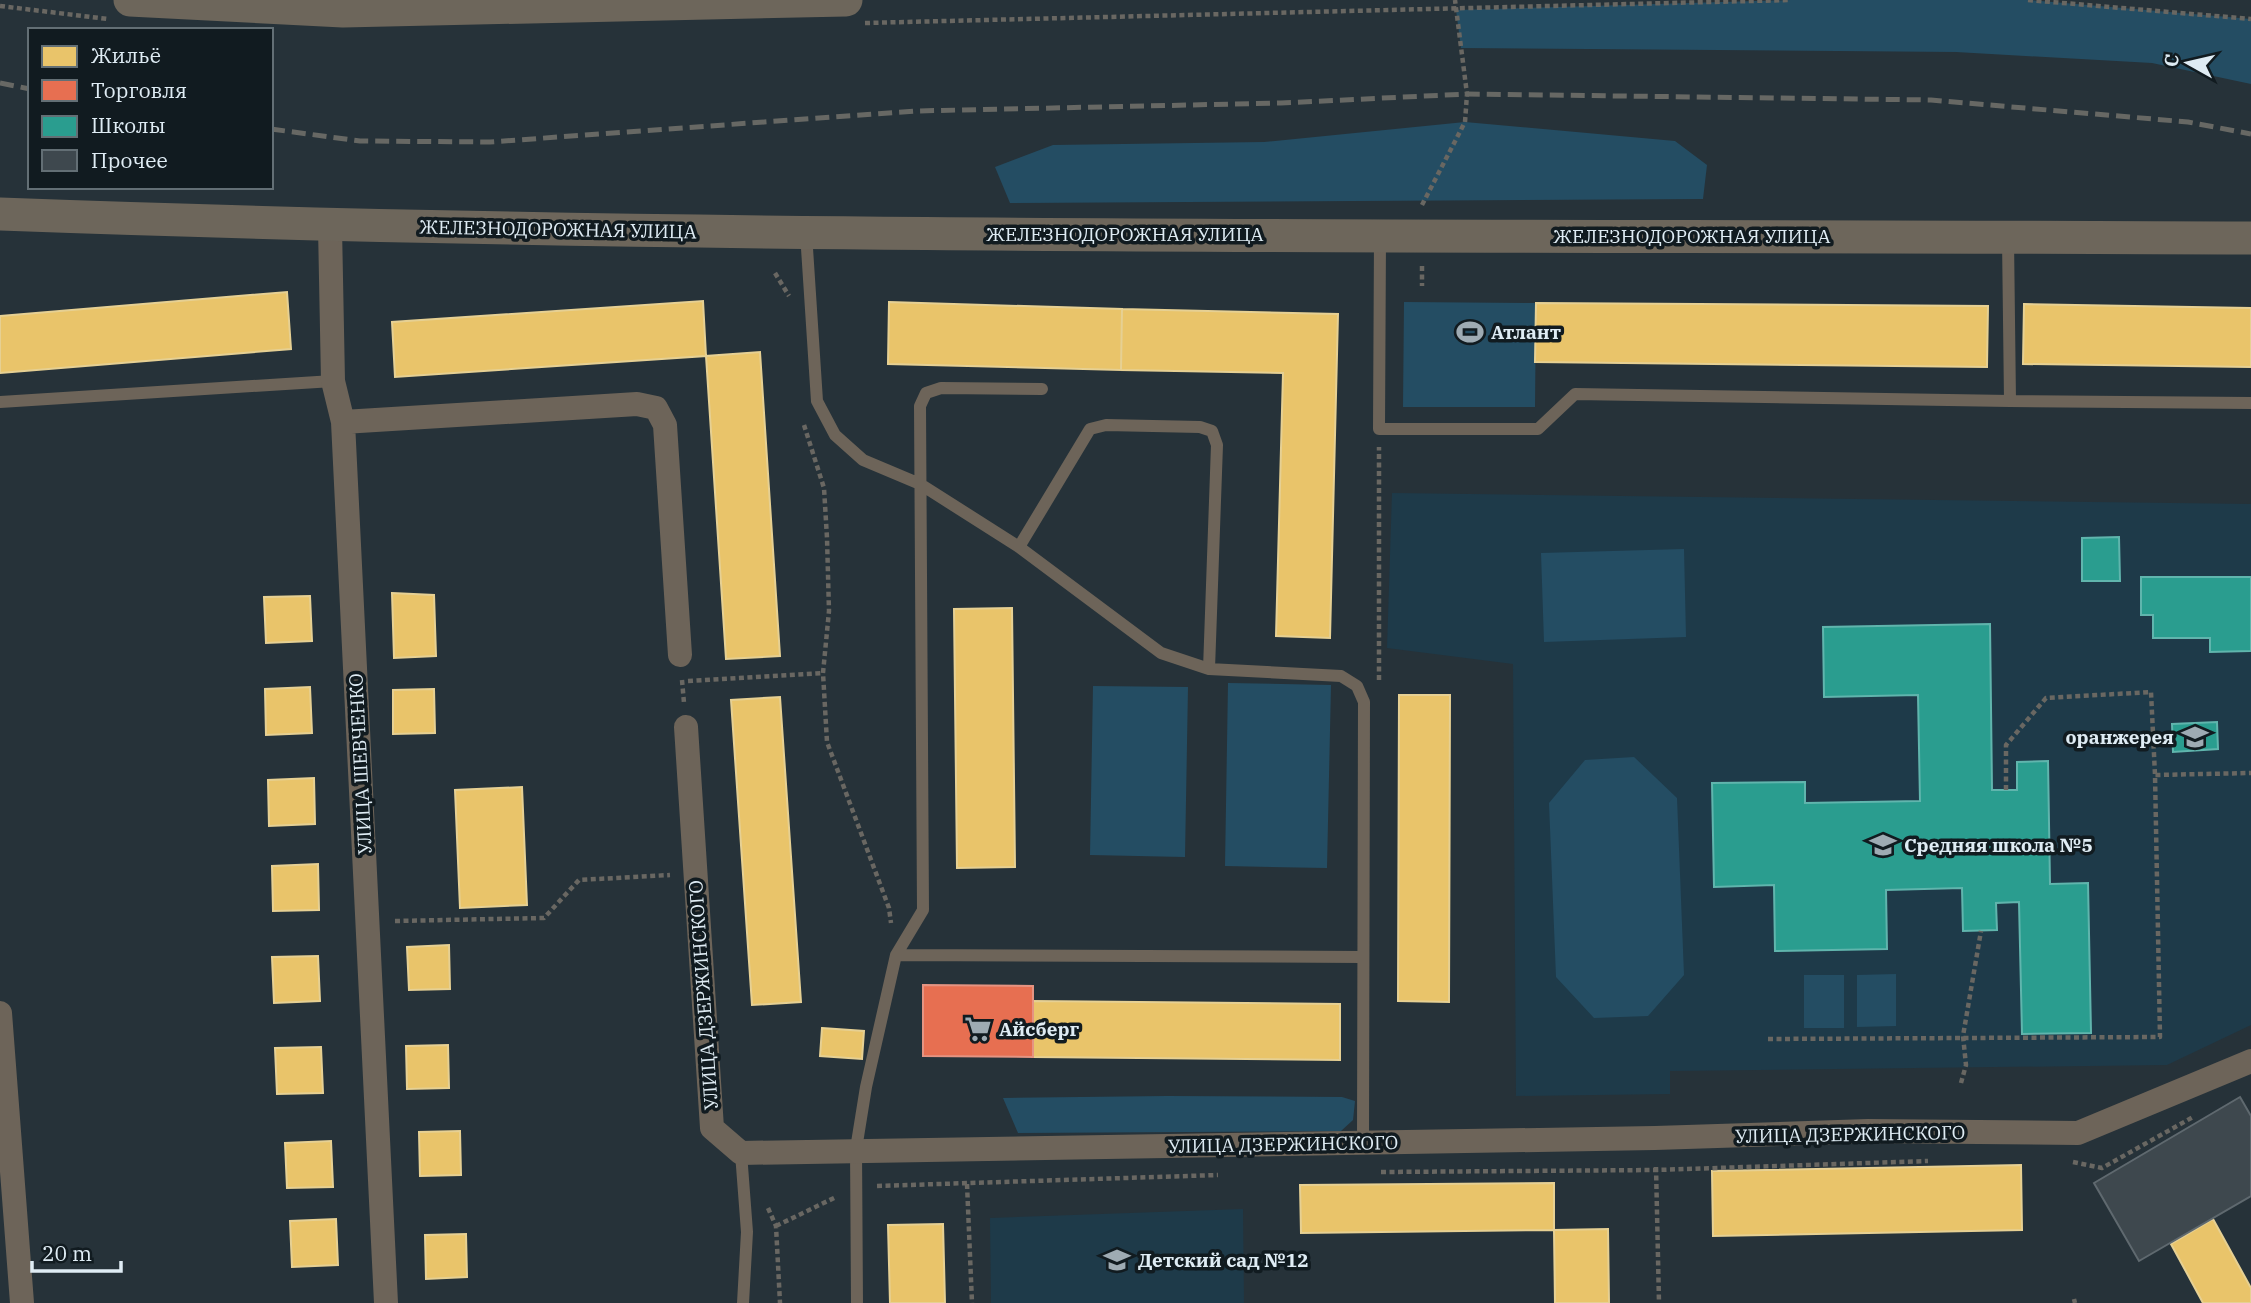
<svg xmlns="http://www.w3.org/2000/svg" width="2251" height="1303" font-family="'IBM Plex Serif',serif">
<style>
.built{fill:#1e3a49}
.green{fill:#244d63}
.homes{fill:#e9c46a;stroke:#e6d093;stroke-width:2}
.shops{fill:#e76f51;stroke:#e59482;stroke-width:2}
.schools{fill:#2a9d8f;stroke:#60b5ad;stroke-width:2}
.building{fill:#3e484e;stroke:#5f696f;stroke-width:2}
.lines{fill:none;stroke-linecap:round;stroke-linejoin:round}
.path{stroke:#696762;stroke-width:4.5;stroke-dasharray:5 3.5;stroke-linecap:butt}
.lane{stroke:#6d6459;stroke-width:12}
.street{stroke:#6d6459;stroke-width:24}
.secondary{stroke:#6d665b;stroke-width:33}
.rail{stroke:#676864;stroke-width:5;stroke-dasharray:14 7;stroke-linecap:butt}
.labels{text-anchor:middle;stroke-width:7;stroke-linejoin:round;paint-order:stroke}
.street-label{font-size:19px;fill:#dfecf4;stroke:#111b20}
.poi-label{font-size:19px;font-weight:bold;fill:#dfecf4;stroke:#111b20;text-anchor:start}
</style>
<rect width="100%" height="100%" fill="#263239"/>
<path class="built" d="M1392 493 2251 504V1025L2167 1065 1670 1071V1094L1516 1096 1513 664 1387 648Z
M1243 1209 1244 1303H991L990 1218Z"/>
<path class="green" d="M1791 0H2028L2251 19V84L2152 63 1956 52 1461 48 1456 10Z
M1465 122 1675 141 1707 165 1703 199 1010 203 995 167 1053 145 1264 142Z
M1404 302 1536 303 1535 407H1403Z
M1684 549 1686 637 1544 642 1541 553Z
M1228 683 1331 685 1327 868 1225 866Z
M1093 686 1188 687 1185 857 1090 855Z
M1634 757 1677 798 1684 975 1648 1016 1594 1018 1556 977 1549 803 1585 760Z
M1896 974V1026L1857 1027V975Z
M1804 975H1844V1028H1804Z
M1167 1096 1342 1097 1355 1101 1353 1120 1341 1131 1018 1133 1003 1098Z"/>
<path class="homes" d="M287 292 291 349 0 373V316Z
M703 301 706 356 395 377 392 322Z
M889 302 1122 309 1121 370 888 364Z
M1536 303 1988 306 1987 367 1535 362Z
M2024 304 2251 308V367L2023 364Z
M1122 309 1338 314 1330 638 1276 636 1283 373 1121 370Z
M760 352 780 656 726 659 706 356Z
M392 593 434 595 436 656 394 658Z
M310 596 312 641 266 643 264 597Z
M1012 608 1015 867 957 868 954 609Z
M310 687 312 733 266 735 265 689Z
M434 689 435 733 393 734V690Z
M1399 695H1450L1449 1002 1398 1001Z
M780 697 801 1002 752 1005 731 700Z
M314 778 315 824 269 826 268 780Z
M522 787 527 905 460 908 455 790Z
M318 864 319 910 273 911 272 866Z
M449 945 450 989 409 990 407 947Z
M318 956 320 1001 274 1003 272 957Z
M1033 1001 1340 1004V1060L1033 1057Z
M822 1028 864 1031 862 1059 820 1056Z
M448 1045 449 1088 407 1089 406 1046Z
M321 1047 323 1093 277 1094 275 1048Z
M460 1131 461 1175 420 1176 419 1132Z
M331 1141 333 1187 287 1188 285 1143Z
M2021 1165 2022 1230 1713 1236 1712 1171Z
M1554 1183V1230L1301 1233 1300 1185Z
M336 1219 338 1265 292 1267 290 1221Z
M2213 1219 2251 1288V1303H2203L2171 1244Z
M943 1224 945 1303H890L888 1225Z
M1608 1229 1609 1303H1555L1554 1230Z
M466 1234 467 1277 426 1279 425 1235Z"/>
<path class="shops" d="M923 985 1033 986V1057L923 1056Z"/>
<path class="schools" d="M2119 537 2120 581H2082V538Z
M2141 577H2251V651L2210 652V638H2153V615H2141Z
M1990 624 1992 790H2017V762L2048 761 2050 884 2088 883 2091 1033 2022 1034 2019 902 1996 903 1997 930 1963 931 1962 888 1886 890 1887 949 1775 951 1774 885 1714 887 1712 783 1805 782V803L1920 801 1918 695 1824 697 1823 627Z
M2217 722 2218 749 2173 752 2172 724Z"/>
<path class="building" d="M2240 1097 2251 1116V1196L2139 1261 2094 1183Z"/>
<g class="lines">
<path class="path" d="M2028 0 2251 19
M0 6 108 19
M865 23 1791 0
M1422 205 1465 122 1467 94 1455 0
M1422 266V286
M775 273 789 296
M804 425 824 488 827 538 829 611 823 673 827 742 889 908 891 923
M682 680 684 703
M1379 680V447
M688 681 823 673
M2006 790V745L2046 698 2151 692 2155 775
M395 921 544 918 579 880 670 875
M1768 1039 2160 1037 2155 775 2251 773
M1961 1083 1966 1065 1963 1036 1981 931
M2073 1162 2102 1168 2193 1117
M1656 1167 1659 1303
M1381 1172 1656 1170 1928 1161
M967 1184 972 1303
M877 1186 1218 1175
M768 1208 776 1226 780 1303
M776 1226 836 1197
M2074 1299 2075 1303"/>
<path class="lane" d="M806 233 817 401 835 435 863 460 920 484 1019 547 1161 653 1209 669 1341 676 1357 686 1364 702 1363 1142
M1380 238 1379 429H1538L1575 394 2010 401 2008 239
M2010 401 2251 403
M0 402 333 381
M1019 547 1090 429 1106 425 1200 427 1212 431 1217 445 1209 669
M896 955 1363 957
M741 1153 747 1232 743 1303
M857 1303 856 1149 866 1087 896 955 923 910 920 406 926 393 941 388 1042 389"/>
<path class="street" d="M330 227 333 381 343 422 386 1303
M343 422 637 404 656 408 665 425 680 655
M686 727 712 1128 741 1153 1655 1138 1868 1131 2078 1133 2251 1061
M0 1013 22 1303"/>
<path class="secondary" d="M130 0 343 11 846 0
M0 214C750 242 1501 234 2251 238"/>
<path class="rail" d="M0 83 30 89
M271 129 360 141 490 142 915 111 1281 103 1467 94 1931 100 2188 122 2251 134"/>
</g>
<defs>
<g id="stadium-bare" transform="scale(2.1)"><path d="M0-5a6.5 5 0 1 0 0 10a6.5 5 0 1 0 0-10ZM-3.5-1.8h7v3.6h-7Z" fill="#9eabb3" stroke="#111b20" stroke-width="2.5" paint-order="stroke"/></g>
<g id="school-bare" transform="scale(2.1)"><path d="M0-5L7-2L0 1L-7-2ZM-4 1L0 2.5L4 1V4Q0 6-4 4Z" fill="#9eabb3" stroke="#111b20" stroke-width="2.5" paint-order="stroke"/></g>
<g id="supermarket-bare" transform="scale(2.1)"><path d="M-6-5.5h2.5l.6 2H6L4.5 2H-2.5L-4.4-4H-6ZM-1.5 3.2a1.3 1.3 0 1 0 .1 0ZM3 3.2a1.3 1.3 0 1 0 .1 0Z" fill="#9eabb3" stroke="#111b20" stroke-width="2.5" paint-order="stroke"/></g>
</defs>
<g fill-rule="evenodd">
<use href="#stadium-bare" x="1470" y="332"/>
<use href="#school-bare" x="2195" y="737"/>
<use href="#school-bare" x="1883" y="845"/>
<use href="#supermarket-bare" x="978" y="1029"/>
<use href="#school-bare" x="1117" y="1260"/>
</g>
<g class="labels">
<g class="street-label">
<text transform="translate(558 229) rotate(1)" y="7">ЖЕЛЕЗНОДОРОЖНАЯ УЛИЦА</text>
<text x="1125" y="241">ЖЕЛЕЗНОДОРОЖНАЯ УЛИЦА</text>
<text x="1692" y="243">ЖЕЛЕЗНОДОРОЖНАЯ УЛИЦА</text>
<text transform="translate(360 764) rotate(-93)" y="7">УЛИЦА ШЕВЧЕНКО</text>
<text transform="translate(703 995) rotate(-94)" y="7">УЛИЦА ДЗЕРЖИНСКОГО</text>
<text transform="translate(1850 1134) rotate(-1)" y="7">УЛИЦА ДЗЕРЖИНСКОГО</text>
<text transform="translate(1283 1144) rotate(-1)" y="7">УЛИЦА ДЗЕРЖИНСКОГО</text>
</g>
<g class="poi-label">
<text x="1491" y="339">Атлант</text>
<text x="2174" y="744" text-anchor="end">оранжерея</text>
<text x="1904" y="852">Средняя школа №5</text>
<text x="999" y="1036">Айсберг</text>
<text x="1138" y="1267">Детский сад №12</text>
</g>
</g>
<rect x="28" y="28" width="245" height="161" fill="#111b20" stroke="#636f75" stroke-width="2"/>
<rect x="42" y="46" width="35" height="21" fill="#e9c46a" stroke="#636f75" stroke-width="2"/>
<text x="91" y="63" font-size="21" fill="#dfecf4">Жильё</text>
<rect x="42" y="80" width="35" height="21" fill="#e76f51" stroke="#636f75" stroke-width="2"/>
<text x="91" y="98" font-size="21" fill="#dfecf4">Торговля</text>
<rect x="42" y="116" width="35" height="21" fill="#2a9d8f" stroke="#636f75" stroke-width="2"/>
<text x="91" y="133" font-size="21" fill="#dfecf4">Школы</text>
<rect x="42" y="150" width="35" height="21" fill="#3e484e" stroke="#636f75" stroke-width="2"/>
<text x="91" y="168" font-size="21" fill="#dfecf4">Прочее</text>
<g transform="translate(2188 63) rotate(278)" stroke="#111b20" stroke-width="5" paint-order="stroke">
<path d="M0-5L12 26L0 18L-12 26Z" fill="#dfecf4"/>
<text y="-10" font-size="19" font-weight="bold" text-anchor="middle" fill="#dfecf4">С</text>
</g>
<path d="M32 1261v10h89v-10" fill="none" stroke="#dfecf4" stroke-width="3.5"/>
<text x="42" y="1261" font-size="21" fill="#dfecf4" stroke="#111b20" stroke-width="5" paint-order="stroke">20 m</text>
</svg>
